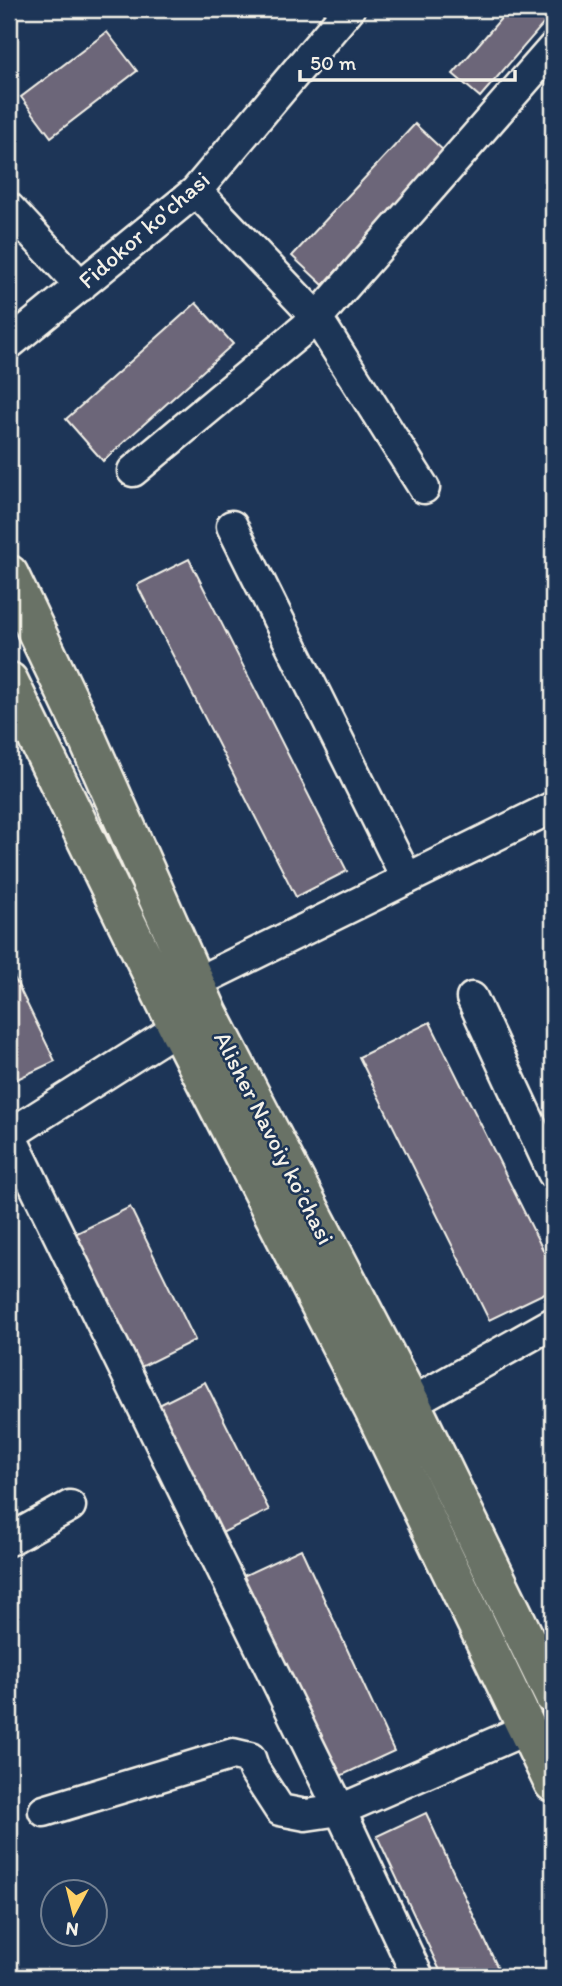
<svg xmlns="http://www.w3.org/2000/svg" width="562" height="1986" font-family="Itim,sans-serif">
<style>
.building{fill:#6c6679;stroke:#f4f1e8;stroke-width:2}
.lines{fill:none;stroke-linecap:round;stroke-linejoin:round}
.minor-casing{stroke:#f4f1e8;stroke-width:35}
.major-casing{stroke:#f4f1e8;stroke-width:42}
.minor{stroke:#1d3557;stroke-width:30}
.major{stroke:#697266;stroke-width:37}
.labels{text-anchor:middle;stroke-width:5;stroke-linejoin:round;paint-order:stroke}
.street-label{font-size:24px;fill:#f4f1e8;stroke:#1d3557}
</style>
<rect width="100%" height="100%" fill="#1d3557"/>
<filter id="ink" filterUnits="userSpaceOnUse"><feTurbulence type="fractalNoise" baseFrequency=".0143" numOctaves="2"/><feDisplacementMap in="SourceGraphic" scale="14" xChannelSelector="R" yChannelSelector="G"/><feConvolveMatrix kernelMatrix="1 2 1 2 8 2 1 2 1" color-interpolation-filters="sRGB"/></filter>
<g filter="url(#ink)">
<path class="building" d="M509 9H553V13L480 97 453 74Z
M107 32 137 71 51 137 21 97Z
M415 124 446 153 323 285 292 256Z
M196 303 233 344 103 461 66 419Z
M189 559 347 871 296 897 137 585Z
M9 967 55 1061 9 1083Z
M430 1022 553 1270V1289L489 1320 359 1057Z
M130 1207 195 1340 141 1367 75 1234Z
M205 1382 269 1510 222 1533 157 1406Z
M301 1549 394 1751 334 1779 241 1577Z
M426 1813 502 1977H443L377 1836Z"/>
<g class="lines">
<g class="minor-casing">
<path id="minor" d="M196 191 317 318 553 48
M9 208 81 286
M9 344 196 191 349 9
M133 471 317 318 424 488
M232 526 407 879
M177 992 553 807
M472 998 553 1173
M9 1133 340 1810 418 1977
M9 1135 178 1028 199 1019
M391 1412 411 1403 553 1323
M9 1540 70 1506
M44 1811 233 1754 250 1758 254 1770 280 1810 306 1815 340 1810 527 1729"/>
</g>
<g class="major-casing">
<path id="major" d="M9 574 83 729 209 1014 411 1403 553 1695
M9 681 178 1028 377 1417 553 1783"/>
</g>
<use href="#minor" class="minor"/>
<use href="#major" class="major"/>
</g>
</g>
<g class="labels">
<g class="street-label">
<text transform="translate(144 230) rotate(-41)" y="8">Fidokor ko'chasi</text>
<text transform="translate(274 1138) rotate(63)" y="8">Alisher Navoiy ko’chasi</text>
</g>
</g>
<rect width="562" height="1986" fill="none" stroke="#1d3557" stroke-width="35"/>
<rect x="18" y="18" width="527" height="1951" fill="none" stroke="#f4f1e8" stroke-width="2.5" filter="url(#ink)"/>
<g transform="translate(74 1913) rotate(187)"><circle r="33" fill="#1d3557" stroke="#738091" stroke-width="2"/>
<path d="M0-5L12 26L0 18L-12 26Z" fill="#ffd166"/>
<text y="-10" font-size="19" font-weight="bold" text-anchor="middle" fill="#f4f1e8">N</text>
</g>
<path d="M300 70v10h215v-10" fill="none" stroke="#f4f1e8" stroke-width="3.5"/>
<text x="310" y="70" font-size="21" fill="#f4f1e8" stroke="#1d3557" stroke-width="5" paint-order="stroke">50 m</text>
</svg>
